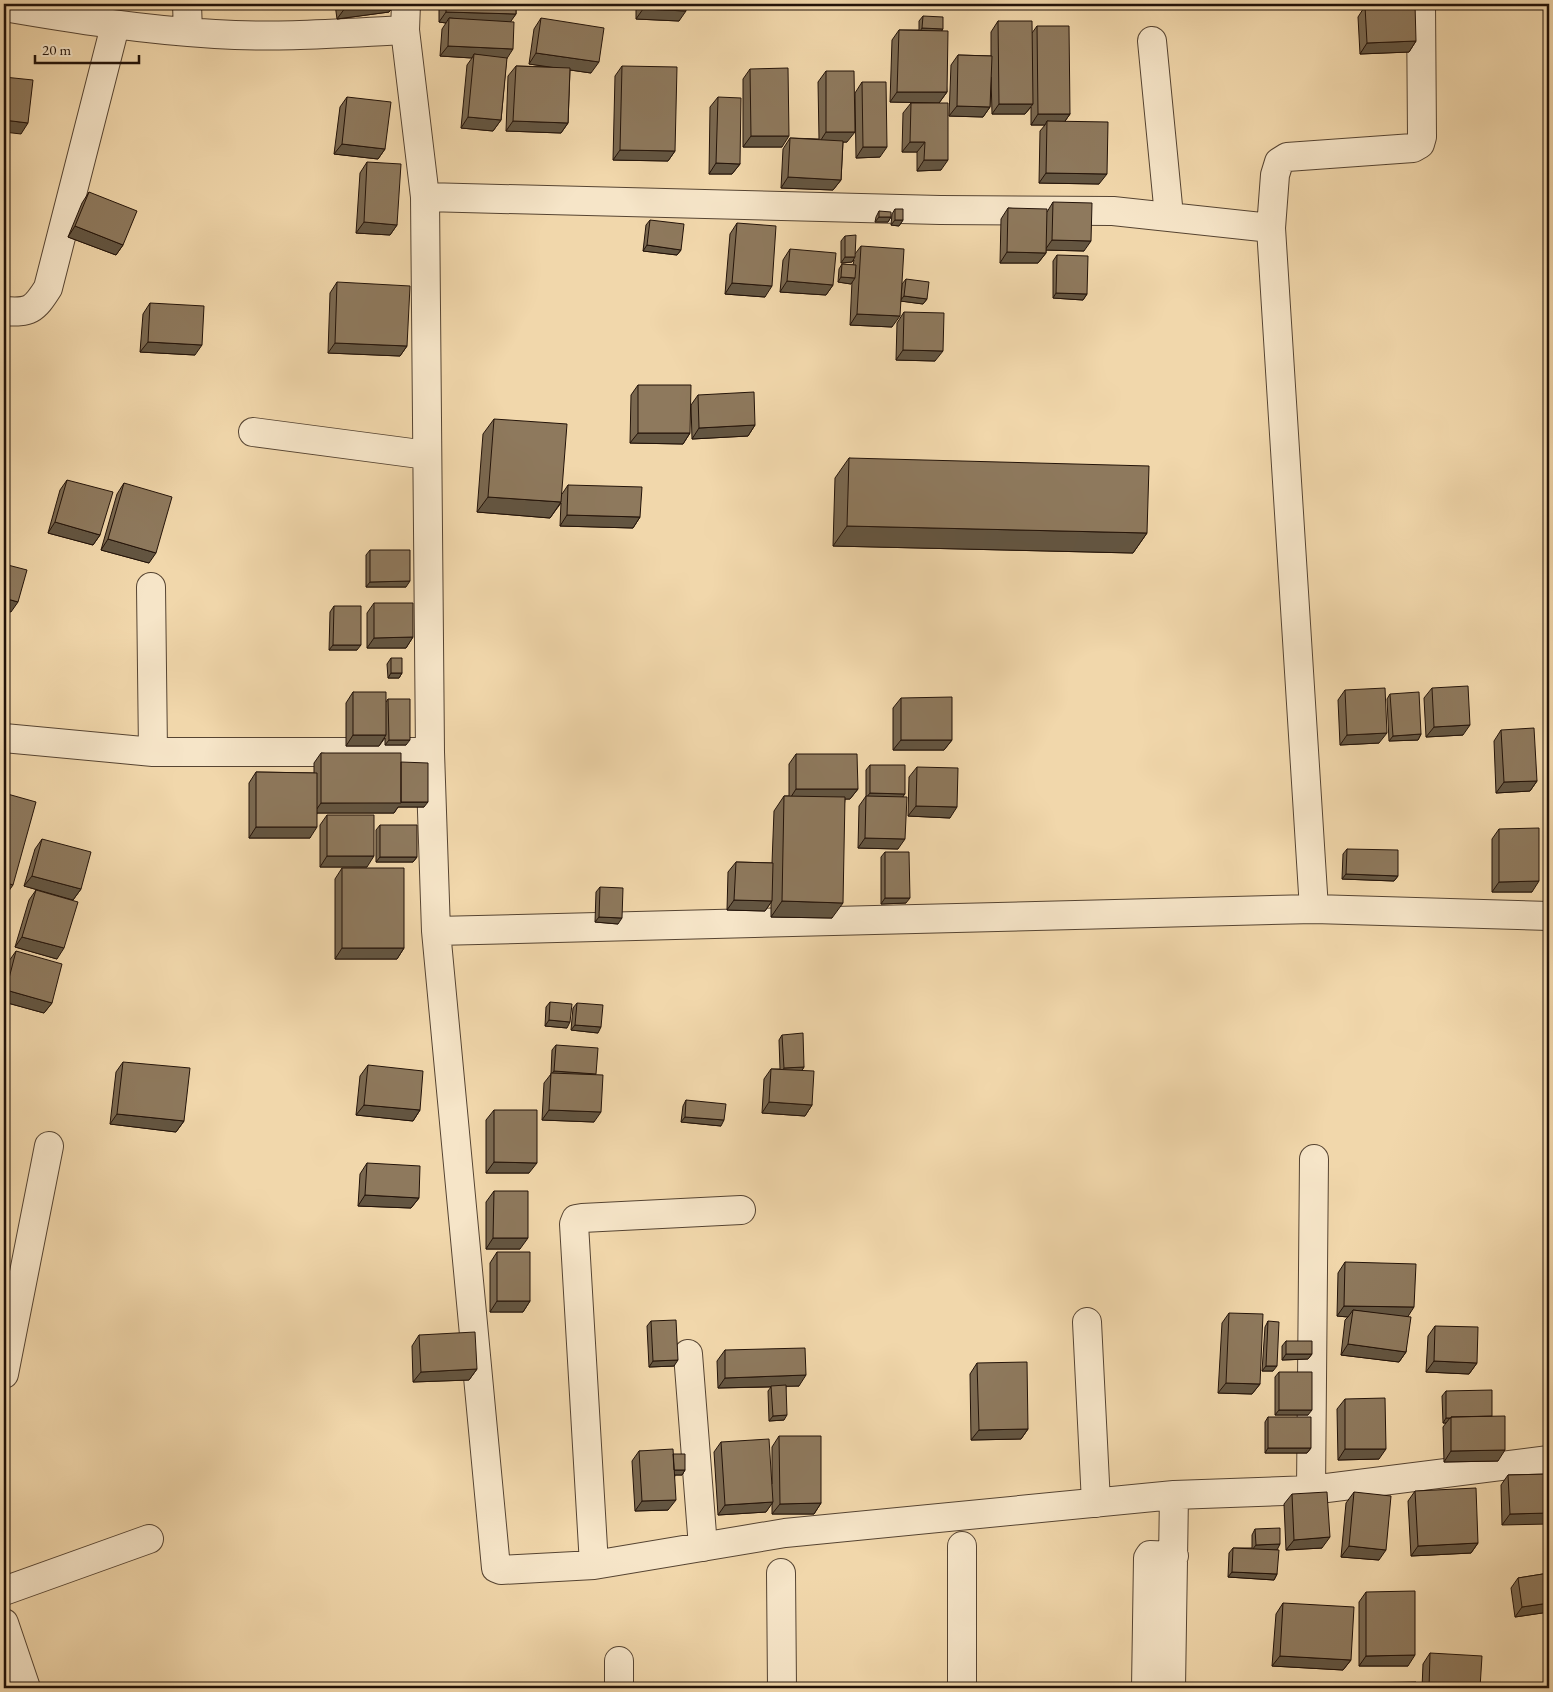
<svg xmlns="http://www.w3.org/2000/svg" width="1553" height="1692" font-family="'EB Garamond',serif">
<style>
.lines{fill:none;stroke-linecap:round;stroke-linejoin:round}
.street-casing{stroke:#564432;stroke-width:30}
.street{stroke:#f6e5c8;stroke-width:28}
.wall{fill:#7a6850;stroke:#231309}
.shaded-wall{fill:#635541;stroke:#231309}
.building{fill:#8e795d;stroke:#231309}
</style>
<rect width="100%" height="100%" fill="#f1d7ab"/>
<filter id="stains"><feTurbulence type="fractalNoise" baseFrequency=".004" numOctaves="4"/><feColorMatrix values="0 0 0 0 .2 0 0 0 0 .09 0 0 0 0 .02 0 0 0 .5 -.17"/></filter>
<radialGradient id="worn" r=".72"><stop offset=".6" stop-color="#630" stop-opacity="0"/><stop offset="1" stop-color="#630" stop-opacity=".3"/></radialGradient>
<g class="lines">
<g class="street-casing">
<path id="street" d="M187 4 188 32
M406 4 405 30 425 197 430 752 436 931 1314 909 1549 916
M4 7C74 19 144 30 215 34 278 38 342 33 405 30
M1152 41 1169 216
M425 197 940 210 1113 211 1271 228
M4 311C30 313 34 310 48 288L115 26
M253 432 427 455
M151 587 153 752
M4 738 153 752H430
M1314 909 1271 228 1275 175 1279 162 1287 157 1413 148 1420 144 1422 137 1421 4
M436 931 496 1568 501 1570 594 1565 785 1533 1174 1495 1311 1490 1549 1460
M1087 1322 1096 1503
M688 1354 703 1547
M4 1374 49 1146
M1311 1490 1314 1159
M594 1565 574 1224 576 1219 582 1218 741 1210
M781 1573 782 1688
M4 1591 149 1539
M4 1623 26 1688
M619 1688V1661
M962 1688V1546
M1146 1688 1148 1558 1150 1555 1174 1556
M1171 1688 1174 1495"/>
</g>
<use href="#street" class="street"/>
</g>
<path class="wall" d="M335 4H395L389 12 337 19Z
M439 4H516V14L510 21 501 120 493 131 461 128 467 65 472 58 440 56 442 29 446 23 439 22Z
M636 4H686L679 21 636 19Z
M1365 6 1416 41 1409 52 1360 54 1358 17Z
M923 16 942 30 947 92 939 103 890 102 892 40 899 30H919V21Z
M541 18 591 73 570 70 568 123 561 133 506 131 508 76 516 66 550 67 529 64 534 29Z
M998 21 1032 33 1037 26 1070 114 1065 121 1099 184 1039 183 1040 131 1045 125H1031V107L1025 114H992L991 77 990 107 983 117 949 116 951 65 958 55 991 56V32Z
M622 66 675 151 668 161 613 160 615 76Z
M750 69 782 147H743V79Z
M826 71 847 142H843L841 180 833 190 781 188 783 149 790 138 819 139 818 82Z
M862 82 880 157 856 158 855 93Z
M347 97 385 149 378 159 334 154 340 107Z
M718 97 740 164 732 174H709L710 107Z
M911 103 941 170 917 171V152H902L903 113Z
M367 162 397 225 390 235 356 233 360 173Z
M89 192 123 245 116 255 68 237 82 203Z
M1053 202 1084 251 1046 250V253L1038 263H1000L1001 219 1008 208 1047 212Z
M895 209 903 220 899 226 891 225 892 214Z
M879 211 891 217 888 222H875L876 217Z
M650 220 681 250 677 255 643 251 646 225Z
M737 223 765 297 725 294 730 234Z
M845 236 855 254 861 246 901 299 902 284 906 279 927 299 923 304 901 301 892 327 850 325 852 281 851 284 838 282 839 269 842 264 853 265 854 260 852 262 841 263V241Z
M790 249 833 285 826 295 780 292 783 260Z
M1057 255 1087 294 1083 300 1053 298V261Z
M337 282 407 346 400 356 328 353 330 293Z
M150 303 195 355 140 352 143 314Z
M904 312 935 361 896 360 897 323Z
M638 385 690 433 683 444 630 443 631 395Z
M698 395 755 425 748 436 692 439 691 405Z
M494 419 562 494 568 485 640 517 633 528 560 526 561 503 550 518 477 512 483 434Z
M849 458 1147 533 1133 553 833 546 835 478Z
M67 480 100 535 93 545 48 533 60 490Z
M124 483 149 563 101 550 117 494Z
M370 550 406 587H366V555Z
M374 603 413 637 406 648H367V613Z
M334 606 357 650H329L330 612Z
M391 658 402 673 399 678H388L387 664Z
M1432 688 1463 735 1426 737 1424 698Z
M1345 690 1379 743 1340 745 1338 700Z
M353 692 386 702 388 699 406 745H385V738L379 746H346V703Z
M1390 694 1421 734 1418 740 1389 741 1387 699Z
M901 698 952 740 944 750H893V708Z
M1501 730 1537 781 1530 791 1496 793 1494 741Z
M321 753 401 762 424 807H398L394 813H317L310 838H249V783L256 772 314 773V763Z
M796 754 858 789 850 799H845L832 918 771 917V902L765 911 727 910 728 872 736 862 772 863 774 811 784 796H789V764Z
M870 765 905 794 903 796 898 849 858 848 859 806 866 796V770Z
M917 767 950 818 908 816 909 777Z
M327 815 367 867H320V825Z
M380 825 417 857 413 862H376V830Z
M1499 829 1532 892H1492V839Z
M42 839 81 889 73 900 24 886 35 849Z
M1347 849 1398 876 1394 881 1342 879 1343 854Z
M885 852 906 903 881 904V857Z
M342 868 404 948 397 959H335V879Z
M600 887 618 924 595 922 596 892Z
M36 890 57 959 15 947 29 900Z
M16 951 52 1003 44 1013 4 1002V981L9 961Z
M550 1002 567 1028 545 1026 546 1007Z
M577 1003 598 1033 571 1030 573 1008Z
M782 1035 804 1067 802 1070 812 1105 805 1116 762 1113 764 1079 771 1069H780L779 1040Z
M556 1045 595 1075 594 1122 542 1120 544 1083 551 1074 552 1050Z
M123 1062 184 1121 176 1132 110 1124 116 1072Z
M368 1065 420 1110 413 1121 356 1115 360 1076Z
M686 1100 721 1126 681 1122 683 1106Z
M494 1110 529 1173H486V1120Z
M367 1163 419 1198 411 1208 358 1206 360 1174Z
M494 1191 520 1249H486V1202Z
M497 1252 530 1301 523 1312H490V1263Z
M1345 1262 1408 1317 1406 1352 1399 1362 1341 1355 1345 1320 1348 1317 1337 1316 1338 1273Z
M1229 1313 1260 1384 1252 1394 1218 1393 1222 1323Z
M651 1321 674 1366 649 1367 647 1326Z
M1268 1321 1273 1371H1262L1265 1327Z
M1435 1326 1477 1363 1469 1374 1426 1372 1428 1336Z
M419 1335 477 1369 469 1380 413 1382 412 1346Z
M1286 1341 1312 1354 1308 1359 1282 1360V1346Z
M725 1350 799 1386H786L784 1420 769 1421 768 1391 771 1387 718 1388 717 1361Z
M977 1363 1028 1429 1021 1439 971 1440 970 1374Z
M1279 1372 1308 1415H1275V1377Z
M1446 1391 1492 1416 1498 1461 1444 1462 1443 1427 1446 1423H1443L1442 1396Z
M1345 1399 1379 1459 1338 1460 1337 1409Z
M1268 1417 1311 1448 1307 1453H1265V1422Z
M779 1436 821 1503 814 1514H772V1503L766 1512 718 1515 714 1452 721 1442 772 1484V1447Z
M639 1451 673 1454 685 1470 682 1475H675L668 1510 635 1511 632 1461Z
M1549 1474 1502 1525 1501 1485 1508 1475Z
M1415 1491 1478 1543 1471 1553 1411 1556 1408 1501Z
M1354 1492 1379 1560 1341 1557 1346 1503Z
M1292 1494 1322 1548 1286 1550 1284 1504Z
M1255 1529 1277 1574 1274 1580 1228 1577 1229 1553 1233 1548H1252V1535Z
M1549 1573V1612L1515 1617 1511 1588 1518 1578Z
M1366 1592 1408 1666H1359V1602Z
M1283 1603 1351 1660 1343 1670 1272 1666 1276 1614Z
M1430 1653 1480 1688H1422L1423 1664Z"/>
<path class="shaded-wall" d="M379 4H395L389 12 337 19 345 8Z
M532 4H608L606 7 531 5Z
M643 9 686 11 679 21 636 19Z
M446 12 516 14 509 24 449 18 446 23 439 22Z
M922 28 943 29 939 34 919 33Z
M1416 41 1409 52 1360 54 1367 43Z
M448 46 513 49 506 60 474 54 472 58 440 56Z
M536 53 599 62 591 73 529 64Z
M897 92H947L939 103 890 102Z
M999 104H1033L1025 114H992Z
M957 106 990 107 983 117 949 116Z
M1038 114H1070L1063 124 1047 121 1045 125H1031Z
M468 117 501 120 493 131 461 128Z
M4 120 28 123 21 134 4 132Z
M513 121 568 123 561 133 506 131Z
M826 132H855L847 142 819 143Z
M751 136H789L782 147H743Z
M910 142H925L917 152H902Z
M342 144 385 149 378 159 334 154Z
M863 147H887L880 157 856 158Z
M620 150 675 151 668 161 613 160Z
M924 160H948L941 170 917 171Z
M716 163 740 164 732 174H709Z
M1046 173 1107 174 1099 184 1039 183Z
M788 177 841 180 833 190 781 188Z
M879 217H891L888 222H875Z
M895 220H903L899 226 891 225Z
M364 222 397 225 390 235 356 233Z
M75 226 123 245 116 255 68 237Z
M1052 240 1091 241 1084 251 1045 250Z
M647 245 681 250 677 255 643 251Z
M1007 252 1046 253 1038 263H1000Z
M845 257H855L852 262 841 263Z
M841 277 855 278 851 284 838 282Z
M787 281 833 285 826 295 780 292Z
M732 283 772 286 765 297 725 294Z
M1056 293 1087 294 1083 300 1053 298Z
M904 296 927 299 923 304 900 301Z
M857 314 900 316 892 327 850 325Z
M148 342 202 345 195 355 140 352Z
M335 343 407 346 400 356 328 353Z
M903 350 943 351 935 361 896 360Z
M755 425 748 436 692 439 699 428Z
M638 433H690L683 444 630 443Z
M488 497 561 502 550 518 477 512Z
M567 515 640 517 633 528 560 526Z
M55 522 100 535 93 545 48 533Z
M847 526 1147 533 1133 553 833 546Z
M108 539 156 553 149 563 101 550Z
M410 581 406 587H366L370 582Z
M4 598 18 602 11 612 4 611Z
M413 637 406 648H367L374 638Z
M333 645H361L357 650H329Z
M391 673H402L399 678H388Z
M1470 725 1463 735 1426 737 1434 727Z
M1387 733 1379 743 1340 745 1347 735Z
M1421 734 1418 740 1389 741 1393 736Z
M353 735H386L379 746H346Z
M389 740H410L406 745H385Z
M901 740H952L944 750H893Z
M1537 781 1530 791 1496 793 1504 782Z
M796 789H858L850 799 789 800Z
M870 793 905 794 901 799 866 798Z
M428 802 424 807H398L394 813H314L321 803Z
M916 806 957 807 950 818 908 816Z
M256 827H317L310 838H249Z
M865 838 905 839 898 849 858 848Z
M327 856H374L367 867H320Z
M380 857H417L413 862H376Z
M1346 874 1398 876 1394 881 1342 879Z
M32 876 81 889 73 900 24 886Z
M1539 881 1532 892H1492L1499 882Z
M4 882 13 885 6 895H4Z
M885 898H910L906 903 881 904Z
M734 900 772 901 765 911 727 910Z
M782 901 843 903 832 918 771 917Z
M599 917 622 918 618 924 595 922Z
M22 937 64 948 57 959 15 947Z
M342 948H404L397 959H335Z
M6 990 52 1003 44 1013 4 1002V993Z
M549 1020 570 1022 567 1028 545 1026Z
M575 1025 601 1027 598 1033 571 1030Z
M804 1067 801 1072 781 1073 784 1068Z
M554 1071 596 1074 592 1079 550 1076Z
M769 1102 812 1105 805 1116 762 1113Z
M364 1105 420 1110 413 1121 356 1115Z
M549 1110 601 1112 594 1122 542 1120Z
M117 1114 184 1121 176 1132 110 1124Z
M685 1117 724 1120 721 1126 681 1122Z
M494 1162 537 1163 529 1173H486Z
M365 1195 419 1198 411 1208 358 1206Z
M493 1238H528L520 1249H486Z
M497 1301H530L523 1312H490Z
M1344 1306 1414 1307 1407 1318 1353 1310 1348 1317 1337 1316Z
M1348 1344 1406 1352 1399 1362 1341 1355Z
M1286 1354H1312L1308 1359 1282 1360Z
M678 1360 674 1366 649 1367 653 1361Z
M1434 1361 1477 1363 1469 1374 1426 1372Z
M1266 1366H1277L1273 1371H1262Z
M477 1369 469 1380 413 1382 421 1372Z
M806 1375 799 1386 718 1388 725 1378Z
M1226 1383 1260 1384 1252 1394 1218 1393Z
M1279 1410H1312L1308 1415H1275Z
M787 1415 784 1420 769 1421 773 1416Z
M1446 1418H1450L1446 1423H1443Z
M1028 1429 1021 1439 971 1440 979 1430Z
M1268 1448H1311L1307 1453H1265Z
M1345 1449H1386L1379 1459 1338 1460Z
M1505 1450 1498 1461 1444 1462 1451 1451Z
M670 1470H685L682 1475H667Z
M676 1500 668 1510 635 1511 642 1501Z
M773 1502 766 1512 718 1515 725 1505Z
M821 1503 814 1514H772L780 1504Z
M1549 1513V1524L1502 1525 1510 1514Z
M1330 1537 1322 1548 1286 1550 1294 1540Z
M1478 1543 1471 1553 1411 1556 1418 1546Z
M1280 1544 1277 1550H1252L1256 1545Z
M1349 1546 1386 1550 1379 1560 1341 1557Z
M1232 1572 1277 1574 1274 1580 1228 1577Z
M1549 1603V1612L1515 1617 1522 1607Z
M1415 1655 1408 1666H1359L1366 1656Z
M1280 1656 1351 1660 1343 1670 1272 1666Z"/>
<path class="building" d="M344 4H379L345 8Z
M446 4H516V14L446 12Z
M643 4H686V11L643 9Z
M1415 4 1416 41 1367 43 1365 6Z
M923 16 943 17V29L922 28Z
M449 18 514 22 513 49 448 46Z
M541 18 604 28 599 62 536 53Z
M998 21H1032L1033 104H999Z
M1037 26H1069L1070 114H1038Z
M899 30 948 31 947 92H897Z
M474 54 507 58 501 120 468 117Z
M958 55 992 56 990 107 957 106Z
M516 66 570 68 568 123 513 121Z
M622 66 677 67 675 151 620 150Z
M788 68 789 136H751L750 69Z
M826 71H854L855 132H826Z
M4 77 33 80 28 123 4 120Z
M862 82H886L887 147H863Z
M347 97 391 102 385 149 342 144Z
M718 97 741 98 740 164 716 163Z
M911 103H948V160H924L925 142H910Z
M1047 121 1108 122 1107 174 1046 173Z
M790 138 843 141 841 180 788 177Z
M367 162 401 164 397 225 364 222Z
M89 192 137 211 123 245 75 226Z
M1053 202 1092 203 1091 241 1052 240Z
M1008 208 1047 209 1046 253 1007 252Z
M895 209H903V220H895Z
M879 211 891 212V217H879Z
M650 220 684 224 681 250 647 245Z
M737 223 776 226 772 286 732 283Z
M856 235 855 257H845V236Z
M861 246 904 249 900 316 857 314Z
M790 249 836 253 833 285 787 281Z
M1057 255 1088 256 1087 294 1056 293Z
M842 264 856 265 855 278 841 277Z
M906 279 929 282 927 299 904 296Z
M337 282 410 286 407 346 335 343Z
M150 303 204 306 202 345 148 342Z
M904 312 944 313 943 351 903 350Z
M638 385H691L690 433H638Z
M754 392 755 425 699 428 698 395Z
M494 419 567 424 561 502 488 497Z
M849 458 1149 466 1147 533 847 526Z
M67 480 113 492 100 535 55 522Z
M124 483 172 497 156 553 108 539Z
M568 485 642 487 640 517 567 515Z
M370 550H410V581L370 582Z
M4 564 27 570 18 602 4 598Z
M374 603H413V637L374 638Z
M334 606H361V645H333Z
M391 658H402V673H391Z
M1468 686 1470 725 1434 727 1432 688Z
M1385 688 1387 733 1347 735 1345 690Z
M353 692H386V735H353Z
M1419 692 1421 734 1393 736 1390 694Z
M952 697V740H901V698Z
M388 699H410V740H389Z
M1534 728 1537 781 1504 782 1501 730Z
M321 753H401V803H321Z
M796 754H857L858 789H796Z
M401 762 428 763V802H401Z
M870 765H905V794L870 793Z
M917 767 958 768 957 807 916 806Z
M256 772 317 773V827H256Z
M4 793 36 802 13 885 4 882Z
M784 796 845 797 843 903 782 901Z
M866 796 907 797 905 839 865 838Z
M327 815H374V856H327Z
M380 825H417V857H380Z
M1539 828V881L1499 882V829Z
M42 839 91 852 81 889 32 876Z
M1347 849 1398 850V876L1346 874Z
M885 852H909L910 898H885Z
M736 862 773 863 772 901 734 900Z
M342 868H404V948H342Z
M600 887 623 888 622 918 599 917Z
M36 890 78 902 64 948 22 937Z
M16 951 62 964 52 1003 6 990Z
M550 1002 572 1004 570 1022 549 1020Z
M577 1003 603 1005 601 1027 575 1025Z
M803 1033 804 1067 784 1068 782 1035Z
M556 1045 598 1048 596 1074 554 1071Z
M123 1062 190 1068 184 1121 117 1114Z
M368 1065 423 1071 420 1110 364 1105Z
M771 1069 814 1071 812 1105 769 1102Z
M551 1073 603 1075 601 1112 549 1110Z
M686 1100 726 1104 724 1120 685 1117Z
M494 1110H537V1163L494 1162Z
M367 1163 420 1166 419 1198 365 1195Z
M494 1191H528V1238H493Z
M497 1252H530V1301H497Z
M1345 1262 1416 1264 1414 1307 1344 1306Z
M1353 1310 1411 1317 1406 1352 1348 1344Z
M1229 1313 1263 1314 1260 1384 1226 1383Z
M676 1320 678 1360 653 1361 651 1321Z
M1268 1321 1279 1322 1277 1366H1266Z
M1435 1326 1478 1327 1477 1363 1434 1361Z
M475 1332 477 1369 421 1372 419 1335Z
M1286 1341H1312V1354H1286Z
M805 1348 806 1375 725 1378V1350Z
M1027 1362 1028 1429 979 1430 977 1363Z
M1279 1372H1312V1410H1279Z
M786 1385 787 1415 773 1416 771 1386Z
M1492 1390V1416L1451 1417V1418H1446V1391Z
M1385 1398 1386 1449H1345V1399Z
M1505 1416V1450L1451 1451V1417Z
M1268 1417H1311V1448H1268Z
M779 1436H821V1503L780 1504Z
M769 1439 773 1502 725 1505 721 1442Z
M673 1449 676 1500 642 1501 639 1451Z
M673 1454H685V1470H674Z
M1549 1474V1513L1510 1514 1508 1475Z
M1476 1488 1478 1543 1418 1546 1415 1491Z
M1327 1492 1330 1537 1294 1540 1292 1494Z
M1354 1492 1391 1496 1386 1550 1349 1546Z
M1280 1528V1544L1256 1545 1255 1529Z
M1233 1548 1279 1550 1277 1574 1232 1572Z
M1549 1573V1603L1522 1607 1518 1578Z
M1415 1591V1655L1366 1656V1592Z
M1283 1603 1354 1607 1351 1660 1280 1656Z
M1430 1653 1482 1656 1480 1688H1429Z
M1416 1682V1688H1362V1683Z"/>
<rect width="1553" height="1692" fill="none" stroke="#f1d7ab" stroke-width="20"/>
<rect x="5" y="5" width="1543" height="1682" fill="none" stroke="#231309" stroke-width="2.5"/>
<rect x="10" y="10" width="1533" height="1672" fill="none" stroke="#231309"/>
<path d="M35 55v8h104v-8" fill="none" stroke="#231309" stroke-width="2.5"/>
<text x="42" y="55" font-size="15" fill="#231309" stroke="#f6e5c8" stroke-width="4" paint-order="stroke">20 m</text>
<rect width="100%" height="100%" filter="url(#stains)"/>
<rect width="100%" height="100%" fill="url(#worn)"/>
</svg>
